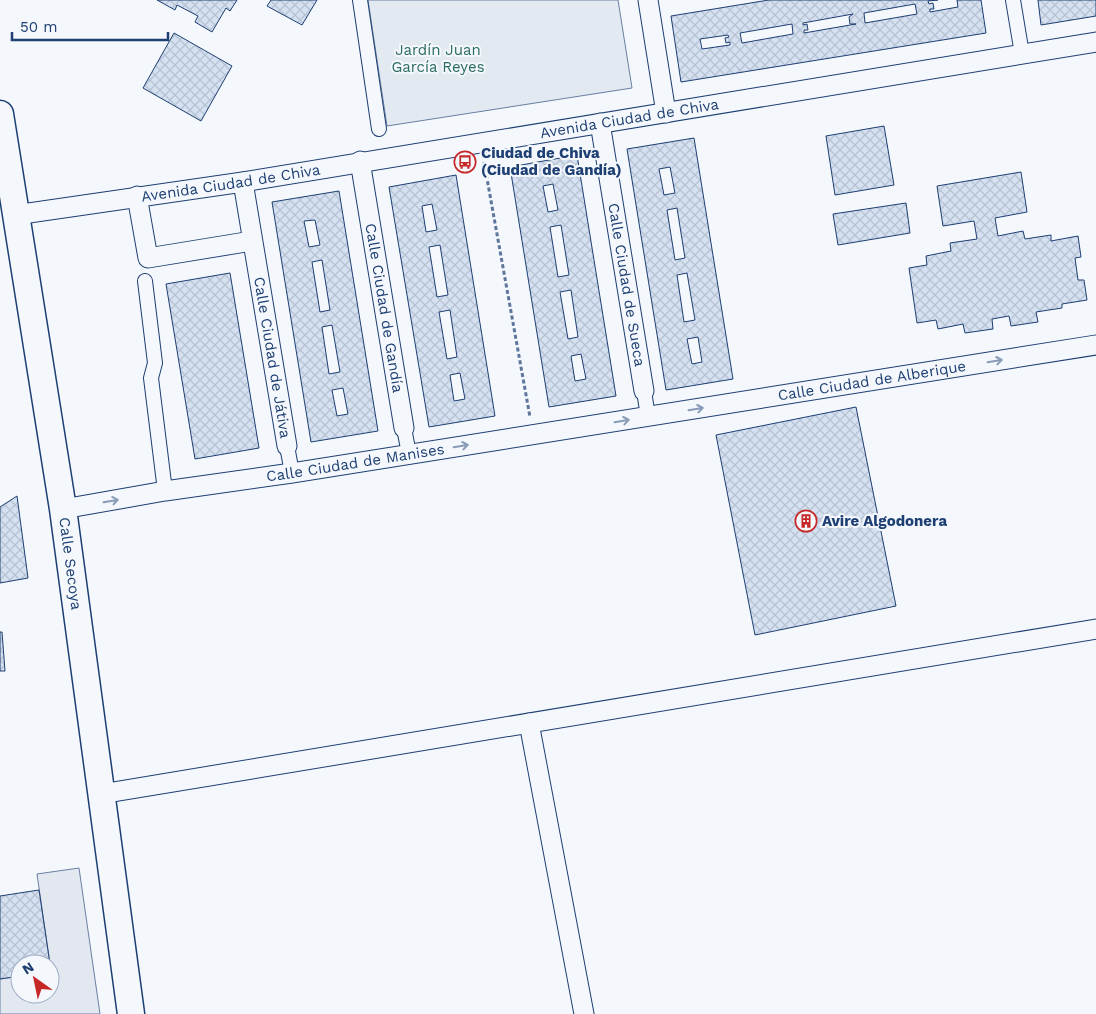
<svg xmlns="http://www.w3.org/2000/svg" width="1096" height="1014" font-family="'Work Sans',sans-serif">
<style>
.park{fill:#e3e9f0;stroke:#687fa3}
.parking{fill:#e3e8f0;stroke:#687fa3}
.building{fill:url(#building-cross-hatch);stroke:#1d3f73;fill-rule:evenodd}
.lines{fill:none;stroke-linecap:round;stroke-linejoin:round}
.pedestrian-casing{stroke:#1d3f73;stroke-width:16}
.minor-casing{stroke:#1d3f73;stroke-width:21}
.secondary-casing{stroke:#1d3f73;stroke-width:29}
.path{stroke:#5e769c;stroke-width:3;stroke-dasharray:4 2.5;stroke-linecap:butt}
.pedestrian{stroke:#f4f7fb;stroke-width:14}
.minor{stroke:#f4f7fb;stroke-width:19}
.secondary{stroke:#f4f7fb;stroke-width:26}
.oneway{stroke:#889bb7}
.labels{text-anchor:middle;stroke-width:4;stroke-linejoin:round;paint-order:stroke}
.park-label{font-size:15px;fill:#2c6c60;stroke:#f4f7fb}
.street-label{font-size:15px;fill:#1d3f73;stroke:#f4f7fb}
.poi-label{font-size:15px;font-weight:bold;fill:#1d3f73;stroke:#f4f7fb;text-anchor:start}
</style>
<defs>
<pattern id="building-cross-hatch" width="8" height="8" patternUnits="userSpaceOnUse" patternTransform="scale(1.25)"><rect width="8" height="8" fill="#d5e0f0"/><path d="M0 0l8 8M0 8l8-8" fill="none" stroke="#b6c1d1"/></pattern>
</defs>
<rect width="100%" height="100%" fill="#f4f7fb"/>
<path class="park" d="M368 0H618L632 88 387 126Z"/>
<path class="parking" d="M79 868 100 1014H0V979L20 976V994H50L51 971 37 874Z"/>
<path class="building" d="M157 0H237L230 11 226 8 212 32 195 22 198 16 177 5 175 10Z
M271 0H317L302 25 267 6Z
M769 0H938L928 1 929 4 933 3 934 9H930V12L958 7 957 0H981L986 33 681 82 671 16ZM915 4 917 14 865 23 864 13ZM853 14 849 17 850 24H856L804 33V30H808L807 24 803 25V23ZM792 24 793 34 742 43 740 33ZM728 35 729 37 725 38 726 43 730 42V45L702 49 700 39Z
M1038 0H1096V16L1041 25Z
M174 33 232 66 201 121 143 88Z
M884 126 894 185 835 195 826 136Z
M694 138 733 379 666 390 627 149ZM670 167 675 193 664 195 659 169ZM677 208 685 258 675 260 667 210ZM687 273 695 320 684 322 677 275ZM698 337 702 362 692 364 687 339Z
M577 155 616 396 549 407 510 167ZM553 184 558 210 548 212 543 186ZM561 225 569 275 558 277 550 227ZM571 290 578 337 568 339 560 292ZM581 354 586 379 575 381 571 356Z
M1021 172 1027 212 995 218 998 236 1023 231 1025 239 1051 235V241L1078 236 1081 257 1075 258 1078 280H1084L1087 300 1062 304V308L1036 312 1038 322 1011 326 1009 316 992 319 993 329 965 333 963 324 938 329 936 320 917 323 909 268 927 265 926 256 951 251 950 243 977 239 974 221 943 226 937 186Z
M456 175 495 416 429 427 389 187ZM432 204 437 230 426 232 422 206ZM440 245 448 295 437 297 429 247ZM450 310 457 357 447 359 439 312ZM460 373 465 399 454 401 450 375Z
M339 191 378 431 311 442 272 202ZM315 220 320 245 309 247 304 221ZM322 260 330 310 320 312 312 262ZM332 325 340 372 329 374 322 327ZM343 388 348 414 337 416 332 390Z
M906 203 910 233 838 245 833 214Z
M230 273 259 448 195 459 166 284Z
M856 407 896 606 755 635 716 435Z
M17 496 28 578 0 583V507Z
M0 632H2L5 671H0Z
M39 890 51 971 50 964H20V976L0 979V896Z"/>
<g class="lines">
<g class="pedestrian-casing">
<path id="pedestrian" d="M360 0 379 129
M1013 0 1022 54
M145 281 155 363 151 378 165 491
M644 391 648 417
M404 428 409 454
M287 446 292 473"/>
</g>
<g class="minor-casing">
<g id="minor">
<path d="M648 0 666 113"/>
<path id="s1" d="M600 123 644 391"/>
<path id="s2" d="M360 161 404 428"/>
<path id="s3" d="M243 182 287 446"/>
<path d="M137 196 148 258 252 241"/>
<path id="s4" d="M15 215 243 182 1096 42"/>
<path id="s5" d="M63 509 165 491 292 473 1096 345"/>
<path d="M529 723 584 1014"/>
<path d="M101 794 1096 629"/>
</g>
</g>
<g class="secondary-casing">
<g id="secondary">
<path id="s6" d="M0 114 63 509 131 1014"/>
</g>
</g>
<path class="path" d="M484 162 530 417"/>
<use href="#pedestrian" class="pedestrian"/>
<use href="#minor" class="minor"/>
<use href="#secondary" class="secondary"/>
</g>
<defs><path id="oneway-shaft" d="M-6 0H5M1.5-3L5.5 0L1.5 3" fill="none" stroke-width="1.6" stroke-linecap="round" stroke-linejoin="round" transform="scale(1.25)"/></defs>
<g class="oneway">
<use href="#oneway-shaft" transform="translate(995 361) rotate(-9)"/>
<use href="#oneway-shaft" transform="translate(696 409) rotate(-9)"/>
<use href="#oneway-shaft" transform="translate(622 421) rotate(-9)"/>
<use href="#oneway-shaft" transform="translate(461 446) rotate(-9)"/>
<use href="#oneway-shaft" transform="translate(111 501) rotate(-10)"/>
</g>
<defs>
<g id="bus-ring" transform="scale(1.125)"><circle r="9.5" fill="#f4f7fb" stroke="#c62828" stroke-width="1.5"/><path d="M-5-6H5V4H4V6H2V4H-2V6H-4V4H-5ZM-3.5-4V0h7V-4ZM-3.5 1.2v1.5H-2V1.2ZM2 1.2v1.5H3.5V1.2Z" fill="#c62828"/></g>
<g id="building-ring" transform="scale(1.125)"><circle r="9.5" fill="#f4f7fb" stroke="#c62828" stroke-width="1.5"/><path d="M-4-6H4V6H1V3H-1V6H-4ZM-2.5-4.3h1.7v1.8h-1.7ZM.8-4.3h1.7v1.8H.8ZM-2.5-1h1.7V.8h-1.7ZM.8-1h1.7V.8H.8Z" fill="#c62828"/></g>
</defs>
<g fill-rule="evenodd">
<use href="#bus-ring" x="465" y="162"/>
<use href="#building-ring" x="806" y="521"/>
</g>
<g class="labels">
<g class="park-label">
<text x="438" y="55">Jardín Juan<tspan x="438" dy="17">García Reyes</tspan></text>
</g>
<g class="street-label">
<text dy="5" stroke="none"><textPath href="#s4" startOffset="622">Avenida Ciudad de Chiva</textPath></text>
<text dy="5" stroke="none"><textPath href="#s4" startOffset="218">Avenida Ciudad de Chiva</textPath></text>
<text dy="5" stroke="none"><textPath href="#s1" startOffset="164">Calle Ciudad de Sueca</textPath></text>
<text dy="5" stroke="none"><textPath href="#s2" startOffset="149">Calle Ciudad de Gandía</textPath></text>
<text dy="5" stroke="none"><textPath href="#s3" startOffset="178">Calle Ciudad de Játiva</textPath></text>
<text dy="5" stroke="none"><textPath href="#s5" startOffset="819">Calle Ciudad de Alberique</textPath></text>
<text dy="5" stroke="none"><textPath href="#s5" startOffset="296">Calle Ciudad de Manises</textPath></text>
<text dy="5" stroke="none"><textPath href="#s6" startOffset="455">Calle Secoya</textPath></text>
</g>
<g class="poi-label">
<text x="481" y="158">Ciudad de Chiva<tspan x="481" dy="17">(Ciudad de Gandía)</tspan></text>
<text x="822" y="526">Avire Algodonera</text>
</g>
</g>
<g transform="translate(35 979) rotate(327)"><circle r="24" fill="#f4f7fb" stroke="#9eadc5"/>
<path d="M0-4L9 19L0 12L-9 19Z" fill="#c62828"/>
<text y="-8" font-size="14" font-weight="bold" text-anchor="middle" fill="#1d3f73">N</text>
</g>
<path d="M12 32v8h156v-8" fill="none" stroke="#1d3f73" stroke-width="2.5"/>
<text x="20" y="32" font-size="15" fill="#1d3f73" stroke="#f4f7fb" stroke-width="4" paint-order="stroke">50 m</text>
</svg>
